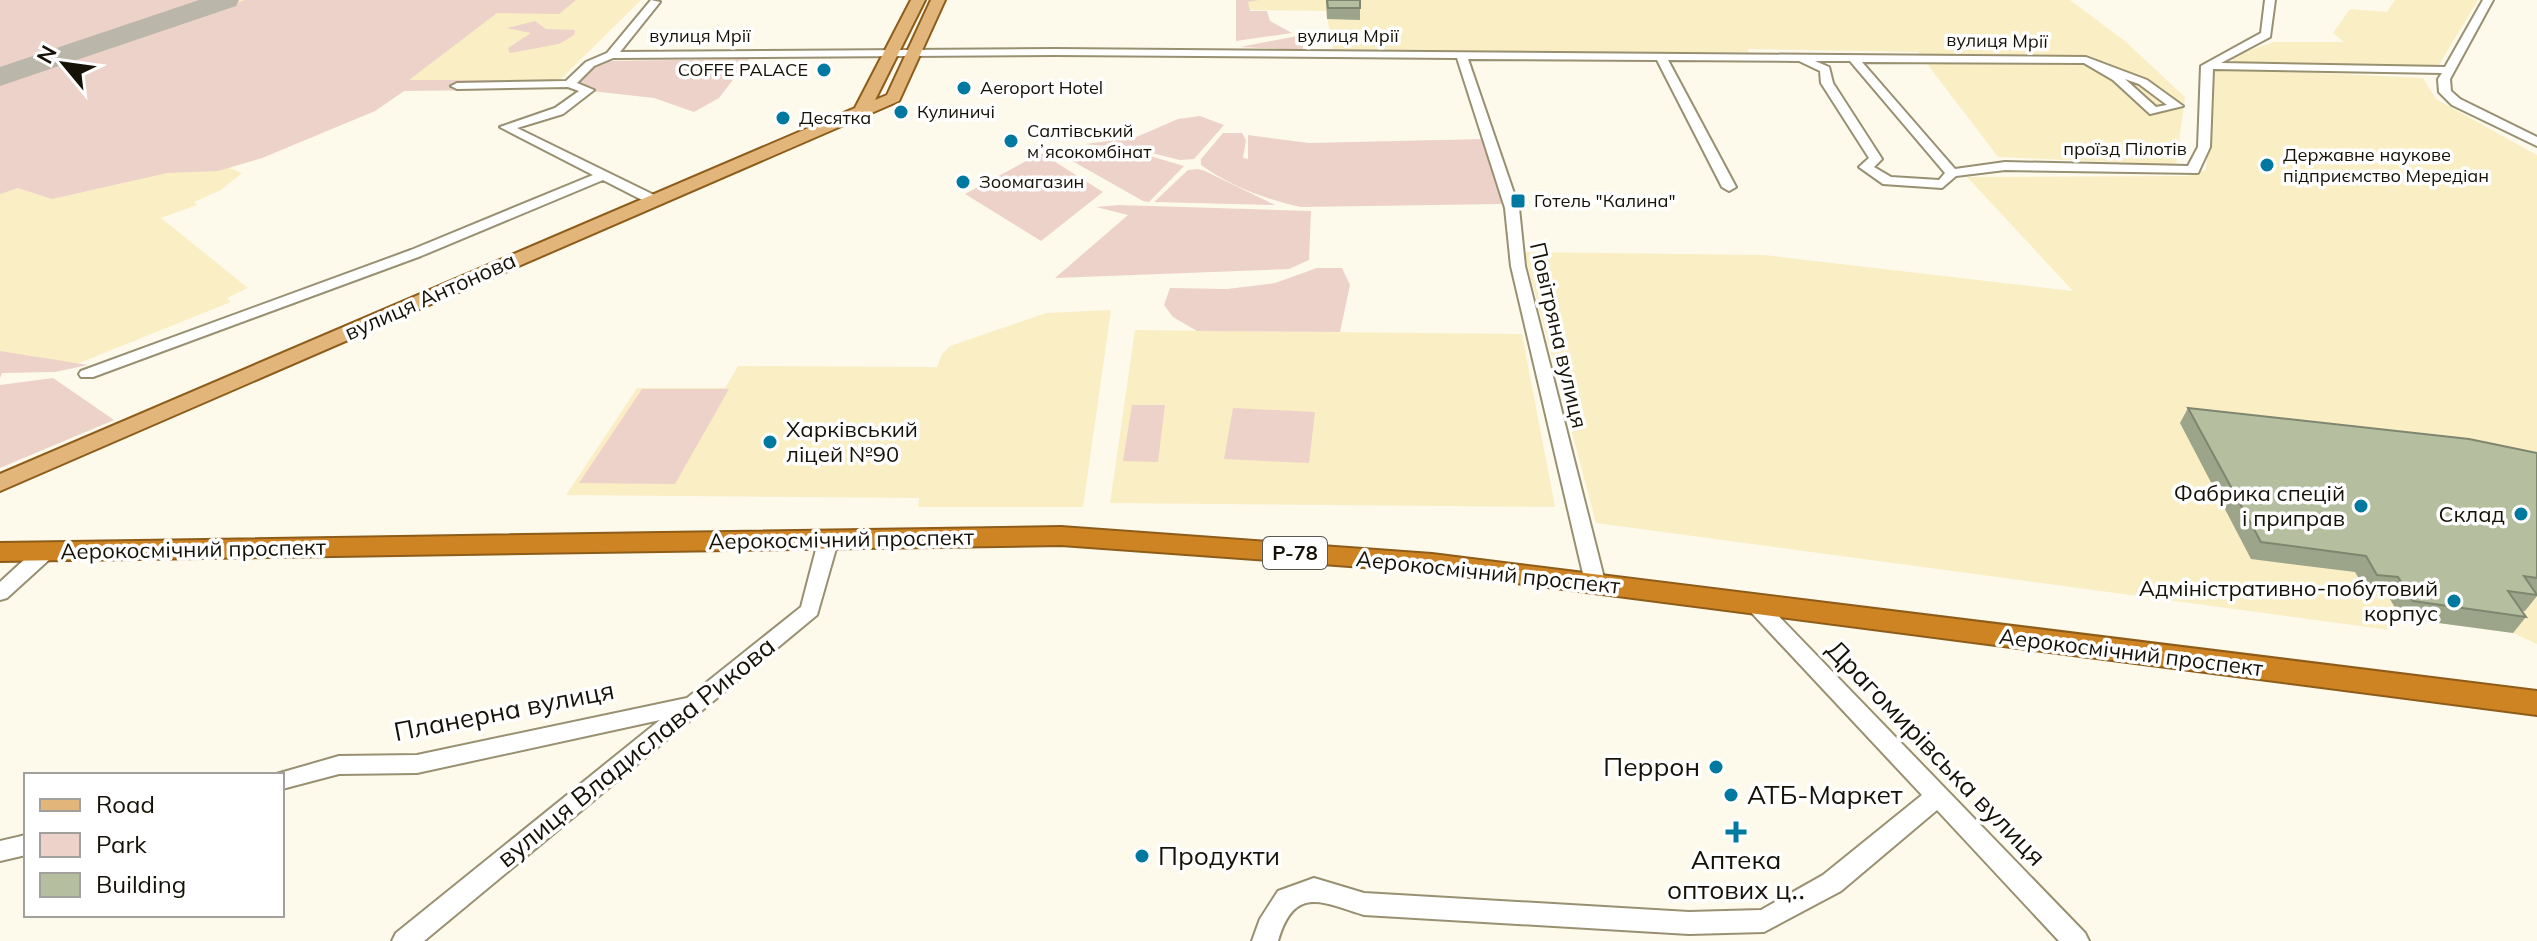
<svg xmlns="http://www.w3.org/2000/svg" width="2537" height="941" font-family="Mulish,sans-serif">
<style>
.built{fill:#faeec5}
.green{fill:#edd2c9}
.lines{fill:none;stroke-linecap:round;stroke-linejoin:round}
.taxiway{fill:#bab6a9;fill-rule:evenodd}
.minor-casing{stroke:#989071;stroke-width:4}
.major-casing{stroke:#8e5c19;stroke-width:4}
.highway-casing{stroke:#8e5c19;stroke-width:4}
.minor{fill:#fff;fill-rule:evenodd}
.major{fill:#e2b57b;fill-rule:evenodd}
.highway{fill:#cf8423;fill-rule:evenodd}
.wall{fill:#9ca489}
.building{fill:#b5bf9f;stroke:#7f866f;stroke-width:2}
.poi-dot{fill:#0079a1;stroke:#fff;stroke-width:3}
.labels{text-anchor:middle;stroke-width:7;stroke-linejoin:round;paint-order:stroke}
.far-street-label{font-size:18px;fill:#161207;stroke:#fff}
.far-poi-label{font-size:18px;fill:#161207;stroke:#fff;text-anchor:start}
.shield{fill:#fff;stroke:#5c5951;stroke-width:2}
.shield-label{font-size:20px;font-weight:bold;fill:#161207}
.street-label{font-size:22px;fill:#161207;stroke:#fff}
.poi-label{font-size:22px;fill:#161207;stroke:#fff;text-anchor:end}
.near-street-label{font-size:26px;fill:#161207;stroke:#fff}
.near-poi-label{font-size:26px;fill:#161207;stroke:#fff;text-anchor:start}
</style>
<rect width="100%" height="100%" fill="#fdfaec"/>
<path class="built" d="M0 0H641L560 80 418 81 375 111 262 158 229 168 242 173 221 190 194 202 197 205 161 218 248 288 227 298 231 302 74 365 0 352Z
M1241 0H2070L2126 42 2185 97 2176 165 1998 157 1918 52 1748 49 1749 52 1538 53 1333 49 1326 11 1241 10Z
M2395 0H2478L2439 65 2237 64 2229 57 2274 42H2344L2333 33 2350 9 2387 12Z
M2212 68 2423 78 2436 99 2537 155V644L2513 633 2402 618 2389 630 1596 523 1524 252 1764 255 2073 291 1967 177 2187 176 2206 170Z
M1111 310 1083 507H918L919 498 566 495 637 388H725L738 366 937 367 942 354 950 346 1046 313Z
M1135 330 1522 334 1555 507 1110 503Z"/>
<path class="green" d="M0 0H206L0 70Z
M245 0H576L559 14 497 13 409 80H502L492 90 404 91 375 111 262 158 218 171 167 173 52 199 18 188 0 194V84Z
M1236 0H1259L1248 2 1250 11H1267L1270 21 1292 33 1236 41Z
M535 21 546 29 575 30 574 35 559 44 510 53 508 48 531 33 507 28Z
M1297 36 1302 39 1303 50 1240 47Z
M749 59 719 98 694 112 654 98 591 91 593 87 574 83 601 61Z
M1200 116 1224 125 1194 159 1180 160 1135 149 1085 144 1134 138 1178 119Z
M1223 133H1242L1246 140 1243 158 1248 159V135L1309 143 1484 139 1502 204 1301 207C1265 199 1232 187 1201 165V159Z
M1072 148 1133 151 1184 166 1149 202 1143 201 1060 154Z
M1041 153 1103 192 1041 241 965 194Z
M1198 169 1205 171 1275 205 1154 202 1188 170Z
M1118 205 1311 211 1309 260 1289 269 1055 278 1128 215 1096 207Z
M1317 268H1342L1350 285 1340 332 1197 331 1173 317 1164 305 1170 288 1227 289 1275 283Z
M0 351 88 365 55 372 2 373 0 378Z
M53 378 114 420 0 468V385Z
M642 389H729L675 484 579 483Z
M1132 405H1165L1158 462 1123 461Z
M1233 408 1315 412 1309 463 1224 459Z"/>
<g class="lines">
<path class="taxiway" d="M199 0H239L236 6 0 86V67Z"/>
<g class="minor-casing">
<path id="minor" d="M651 0 660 2 620 52 1055 49 2086 57 2147 80 2183 106 2150 114 2113 80 2084 63 1862 62 1955 169 2005 162 2188 166 2198 147 2201 66 2261 33 2265 0H2275L2270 37 2221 63 2445 67 2483 0H2493L2450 79 2451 91 2460 99 2537 137V146L2452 105 2439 92 2438 79 2442 73 2213 69 2210 147 2198 173 2005 170 1956 176 1942 188 1883 184 1859 167 1869 158 1821 83 1820 71 1799 61 1668 60 1736 187 1729 191 1722 187 1657 60 1468 59 1519 208 1525 266 1605 582 1602 587H1588L1585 582 1511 266 1505 208 1457 58 1055 55 613 58 594 66 577 83 594 90 563 114 517 128 656 196V202H646L603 180 421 256 93 377H81L79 374 81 371 411 250 593 175 500 127 555 108 579 91 568 87 457 89 451 86 457 83 566 81 586 62 607 53ZM1815 61H1850L1945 173 1939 180 1891 177 1874 167 1882 159 1833 83 1829 67ZM2125 79 2139 84 2167 105 2156 107Z
M829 532 839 538 817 615 424 941H392L396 933 660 720 417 773 339 774 282 789V775H273L339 756 417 755 687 698 801 607 819 538Z
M45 546 52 547 55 552 52 557 7 598 0 600V582L38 547Z
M1755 597 1762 599 2085 933 2089 941H2059L1937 810 1841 891 1764 932 1689 934 1364 915C1322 902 1294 885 1278 941H1252L1260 919 1278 891 1314 878 1364 893 1689 912 1761 910 1823 875 1922 795 1748 609 1745 604 1748 599Z
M26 835V855L0 861V841Z"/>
</g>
<g class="major-casing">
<path id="major" d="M911 0H925L875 100 887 95 931 0H945L899 101 0 491V474L855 108Z"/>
</g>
<g class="highway-casing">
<path id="highway" d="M1061 527 1432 554 2537 691V715L1432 572 1061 545 0 561V543Z"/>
</g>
<use href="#minor" class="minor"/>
<use href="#major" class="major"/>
<use href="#highway" class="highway"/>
</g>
<path class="wall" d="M1326 0H1360V20L1327 19Z
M2188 408 2537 453V596L2525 611H2522L2526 617 2513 633 2401 618 2387 594 2366 591 2355 572 2251 559 2180 423Z"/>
<path class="building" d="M1327 0H1360V8H1328Z
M2188 408 2469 439 2537 453V578L2524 576 2537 595 2508 591 2526 617 2413 601 2398 577 2377 575 2366 556 2261 542Z"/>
<g class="poi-dot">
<circle cx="824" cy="70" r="8"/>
<circle cx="964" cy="88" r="8"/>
<circle cx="901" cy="112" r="8"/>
<circle cx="783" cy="118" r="8"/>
<circle cx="1011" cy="141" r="8"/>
<circle cx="2267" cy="165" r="8"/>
<circle cx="963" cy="182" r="8"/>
<rect x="1510" y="193" width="16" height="16" rx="4"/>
<circle cx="770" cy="442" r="8"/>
<circle cx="2361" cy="506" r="8"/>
<circle cx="2521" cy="514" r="8"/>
<circle cx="2454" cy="601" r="8"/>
<circle cx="1716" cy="767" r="8"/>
<circle cx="1731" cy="795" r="8"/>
<path d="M1732 820h8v8h8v8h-8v8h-8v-8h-8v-8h8z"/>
<circle cx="1142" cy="856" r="8"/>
</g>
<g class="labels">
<g class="far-street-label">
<text x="700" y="42">вулиця Мрії</text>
<text x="1348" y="42">вулиця Мрії</text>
<text transform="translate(1997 41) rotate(1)" y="6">вулиця Мрії</text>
<text x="2125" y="155">проїзд Пілотів</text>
</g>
<g class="far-poi-label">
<text x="808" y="76" text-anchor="end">COFFE PALACE</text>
<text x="980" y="94">Aeroport Hotel</text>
<text x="917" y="118">Кулиничі</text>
<text x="799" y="124">Десятка</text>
<text x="1027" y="137">Салтівський<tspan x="1027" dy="21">мʼясокомбінат</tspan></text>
<text x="2283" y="161">Державне наукове<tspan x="2283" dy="21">підприємство Мередіан</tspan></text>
<text x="979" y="188">Зоомагазин</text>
<text x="1534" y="207">Готель "Калина"</text>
</g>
<rect class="shield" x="1263" y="537" width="64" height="32" rx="6"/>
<g class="shield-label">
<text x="1295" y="560">Р-78</text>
</g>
<g class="street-label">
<text transform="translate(430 296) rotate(-24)" y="8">вулиця Антонова</text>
<text transform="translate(1559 335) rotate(77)" y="8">Повітряна вулиця</text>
<text transform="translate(841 539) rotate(-1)" y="8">Аерокосмічний проспект</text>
<text transform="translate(193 549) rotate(-1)" y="8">Аерокосмічний проспект</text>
<text transform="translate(1488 572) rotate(6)" y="8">Аерокосмічний проспект</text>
<text transform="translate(2131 652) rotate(7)" y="8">Аерокосмічний проспект</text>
</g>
<g class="poi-label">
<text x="786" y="437" text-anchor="start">Харківський<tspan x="786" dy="25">ліцей №90</tspan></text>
<text x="2345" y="501">Фабрика спецій<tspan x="2345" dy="25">і приправ</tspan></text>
<text x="2505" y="522">Склад</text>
<text x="2438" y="596">Адміністративно-побутовий<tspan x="2438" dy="25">корпус</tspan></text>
</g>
<g class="near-street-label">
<text transform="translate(504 711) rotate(-11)" y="9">Планерна вулиця</text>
<text transform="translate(636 752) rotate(-39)" y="9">вулиця Владислава Рикова</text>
<text transform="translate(1936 753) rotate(46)" y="9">Драгомирівська вулиця</text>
</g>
<g class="near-poi-label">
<text x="1700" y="776" text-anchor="end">Перрон</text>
<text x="1747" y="804">АТБ-Маркет</text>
<text x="1158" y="865">Продукти</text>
<text x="1736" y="869" text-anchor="middle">Аптека<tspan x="1736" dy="30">оптових ц‥</tspan></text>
</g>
</g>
<rect x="24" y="773" width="260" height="144" fill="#ffffff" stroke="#a2a09c" stroke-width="2"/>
<rect x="40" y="799" width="40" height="12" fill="#e2b57b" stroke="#a2a09c" stroke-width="2"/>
<text x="96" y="813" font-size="24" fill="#161207">Road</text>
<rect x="40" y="833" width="40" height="24" fill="#edd2c9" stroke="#a2a09c" stroke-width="2"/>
<text x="96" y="853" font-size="24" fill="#161207">Park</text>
<rect x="40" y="873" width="40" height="24" fill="#b5bf9f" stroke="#a2a09c" stroke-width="2"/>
<text x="96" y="893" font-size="24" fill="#161207">Building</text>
<g transform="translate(64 64) rotate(299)" stroke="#ffffff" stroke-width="6" paint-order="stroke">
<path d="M0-6L14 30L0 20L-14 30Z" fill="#161207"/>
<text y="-12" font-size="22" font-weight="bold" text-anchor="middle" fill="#161207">N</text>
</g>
</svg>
